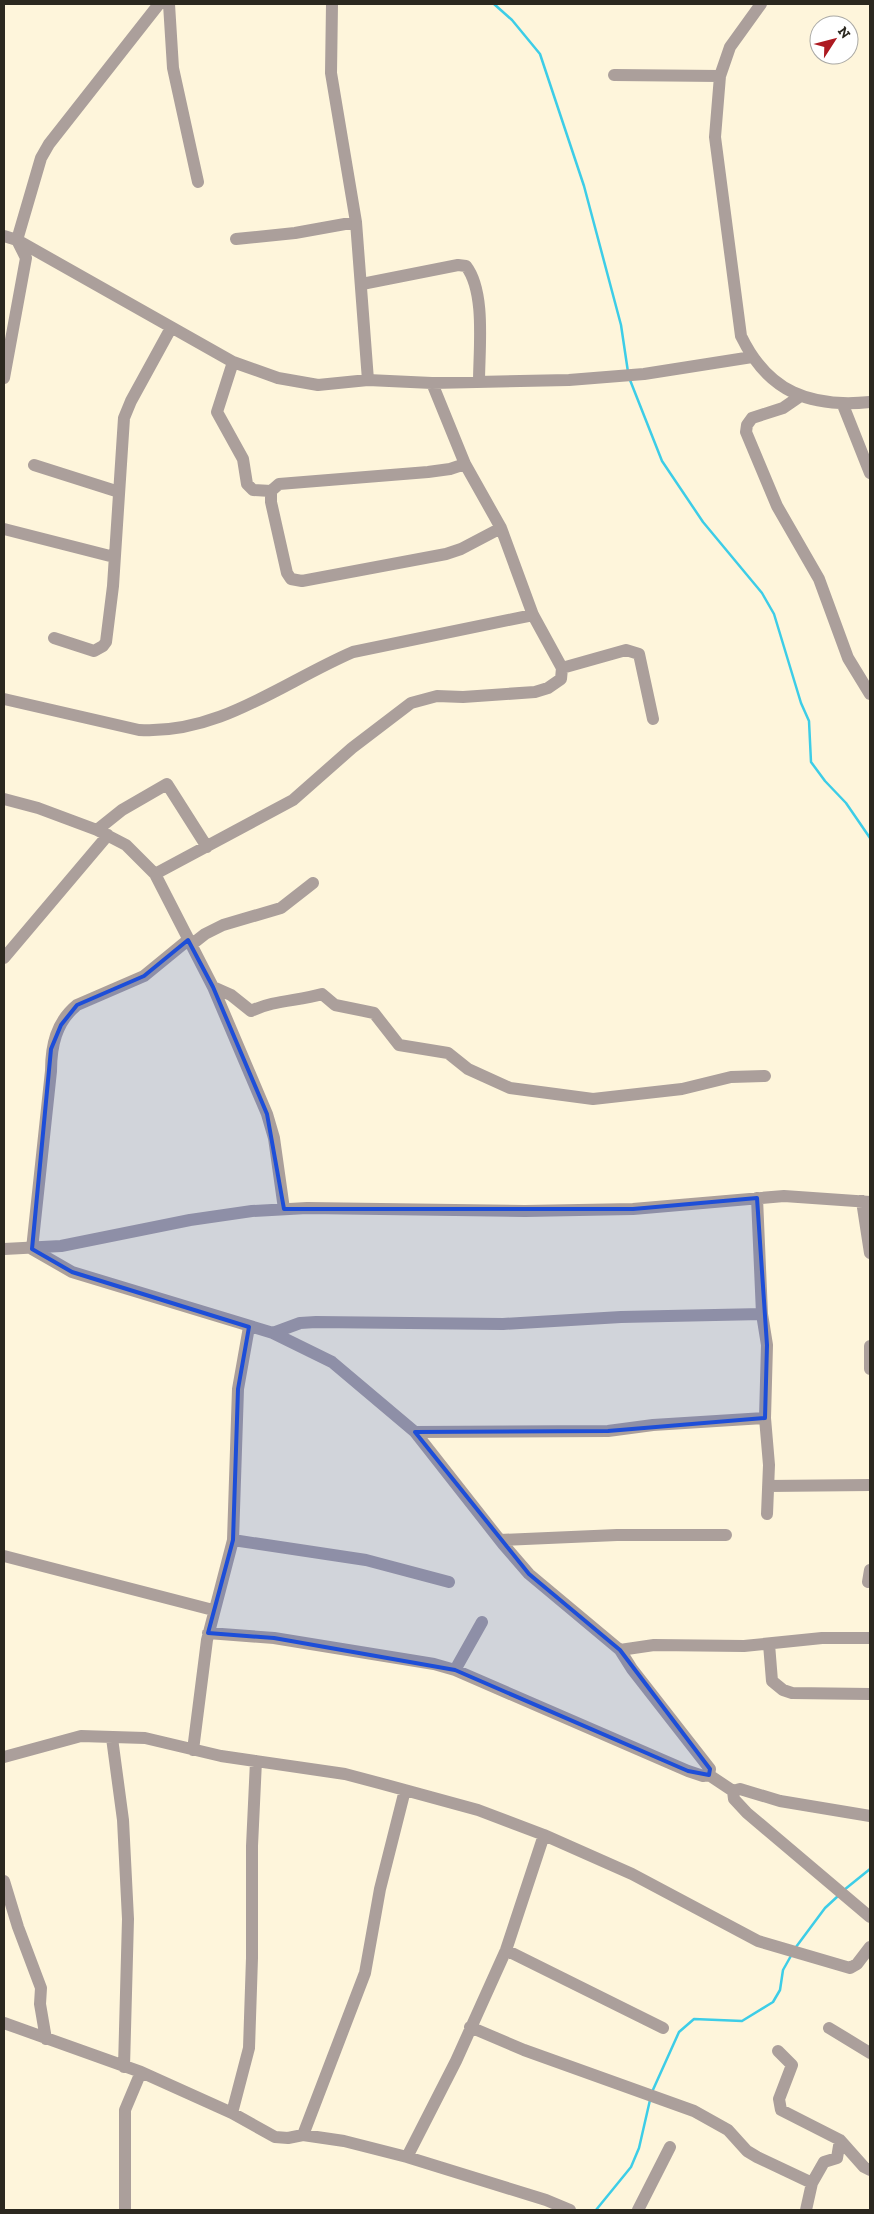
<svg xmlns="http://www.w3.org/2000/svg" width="874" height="2214" font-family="'Zilla Slab',serif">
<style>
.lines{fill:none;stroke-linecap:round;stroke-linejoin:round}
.stream{stroke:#3dcde7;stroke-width:2.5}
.minor{stroke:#ab9f9b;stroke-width:12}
.marked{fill:#1d4ed8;fill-opacity:0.2;stroke:#1d4ed8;stroke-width:4;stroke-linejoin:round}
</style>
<rect width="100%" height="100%" fill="#fef5db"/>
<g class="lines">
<path class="stream" d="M494 4 512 20 540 54 584 186 621 325 628 372
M630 380 662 461 703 522 762 593 774 614 801 703 809 721 811 762 825 781 846 803 870 838
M844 1890 870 1869
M796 1947 825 1908 838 1896
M652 2092 679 2032 694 2019 742 2021 773 2002 780 1990 783 1970 792 1954
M596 2210 631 2167 639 2148 650 2100"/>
<path class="minor" d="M169 4 173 68 198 182
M332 4 331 73 356 222 368 380
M761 4 730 47 720 76 715 137 741 336C768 392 810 408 870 402
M614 75 720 76
M4 236 17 240 233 362 278 378 318 385 368 380 432 383 569 380 644 374 752 357
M236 239 295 233 356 222
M362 284 458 265 466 266C486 292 479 349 479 382
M233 362 217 412 243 459 247 484 253 490 271 491
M4 378 26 258 17 240 41 158 49 144 159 4
M799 397 783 408 752 418 747 425 746 432 777 506 819 579 848 658 870 694
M843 405 870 473
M465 464 450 469 428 472 279 484 271 491V502L287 573 291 579 302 581 446 554 461 549 501 528
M34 465 119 492
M4 529 114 557
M54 638 94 651 103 646 106 642 113 586 124 418 131 401 171 328
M562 668 626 650 639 654 653 719
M4 699 139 730C219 735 283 682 353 652L533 615
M4 799 38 808 97 830 126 845 155 874 213 987 267 1114 274 1138 284 1209
M97 830 122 810 167 784 207 847
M155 874 293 800 352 748 411 703 437 696 463 697 535 692 548 688 561 679 562 668 533 615 501 528 465 464 432 383
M191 945 205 934 223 925 281 908 313 883
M4 958 108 835
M213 987 231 995 251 1011C274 1000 298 1001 322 994L335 1005 374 1013 399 1045 448 1053 468 1069 510 1088 593 1099 682 1089 731 1077 765 1076
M757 1198 762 1314 767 1345 765 1418 769 1465 767 1514
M862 1201 870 1253
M4 1249 61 1246 190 1220 252 1211 307 1208 525 1211 633 1209 784 1196 870 1202
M32 1249 72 1272 273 1333 332 1362 415 1432 503 1544 529 1574 620 1650 632 1669 710 1769 709 1775
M32 1249 51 1071C51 1046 56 1022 77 1005L144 976 188 940
M273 1333 300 1323 316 1322 503 1324 621 1317 762 1314
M870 1346V1369
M415 1432 608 1431 653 1425 765 1418
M768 1486 870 1485
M233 1540 366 1560 449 1582
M500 1540 617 1535H726
M4 1556 213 1610
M868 1582 870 1570
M208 1633 274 1638 434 1664 455 1670 688 1771 703 1776 709 1775 733 1791 740 1789 780 1801 870 1816
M769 1644 772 1681 783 1690 792 1693 870 1694
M620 1650 654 1645 744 1646 822 1638H870
M455 1670 482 1622
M112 1738 123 1820 128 1919 124 2067
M193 1750 207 1640 233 1540 238 1389 249 1327
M4 1757 81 1736 145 1738 221 1756 345 1774 379 1783 478 1810 544 1835 632 1874 758 1941 850 1968 857 1964 870 1947
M733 1791 734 1799 747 1813 870 1917
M4 1881 18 1927 41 1988 40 2004 46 2039
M506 1950 663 2028
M4 2023 141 2072 232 2113 275 2137 288 2138 303 2135 344 2141 407 2157 546 2200 570 2210
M470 2027 524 2050 694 2111 728 2130 747 2151 757 2157 812 2183
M829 2028 870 2053
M778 2051 792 2065 779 2099 781 2110 840 2140 864 2167 870 2170
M232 2113 249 2048 252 1958V1846L256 1761
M303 2135 365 1973 380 1889 405 1790
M407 2157 456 2061 506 1950 544 1835
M125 2210V2110L141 2072
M638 2210 670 2147
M806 2210 812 2183 824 2162 837 2158 840 2140"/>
</g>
<path class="marked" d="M188 940 213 987 267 1114 284 1209H633L757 1198 767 1345 765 1418 608 1431 415 1432 529 1574 620 1650 710 1769 709 1775 688 1771 455 1670 274 1638 208 1633 233 1540 238 1389 249 1327 72 1272 32 1249 51 1049 61 1025 77 1005 144 976Z"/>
<rect width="874" height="2214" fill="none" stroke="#2b281f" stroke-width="10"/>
<g transform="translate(834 40) rotate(54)"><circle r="24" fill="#ffffff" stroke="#aaa9a5"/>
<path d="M0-4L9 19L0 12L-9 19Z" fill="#ad1a21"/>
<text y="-8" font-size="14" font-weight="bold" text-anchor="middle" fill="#2b281f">N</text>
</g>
</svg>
